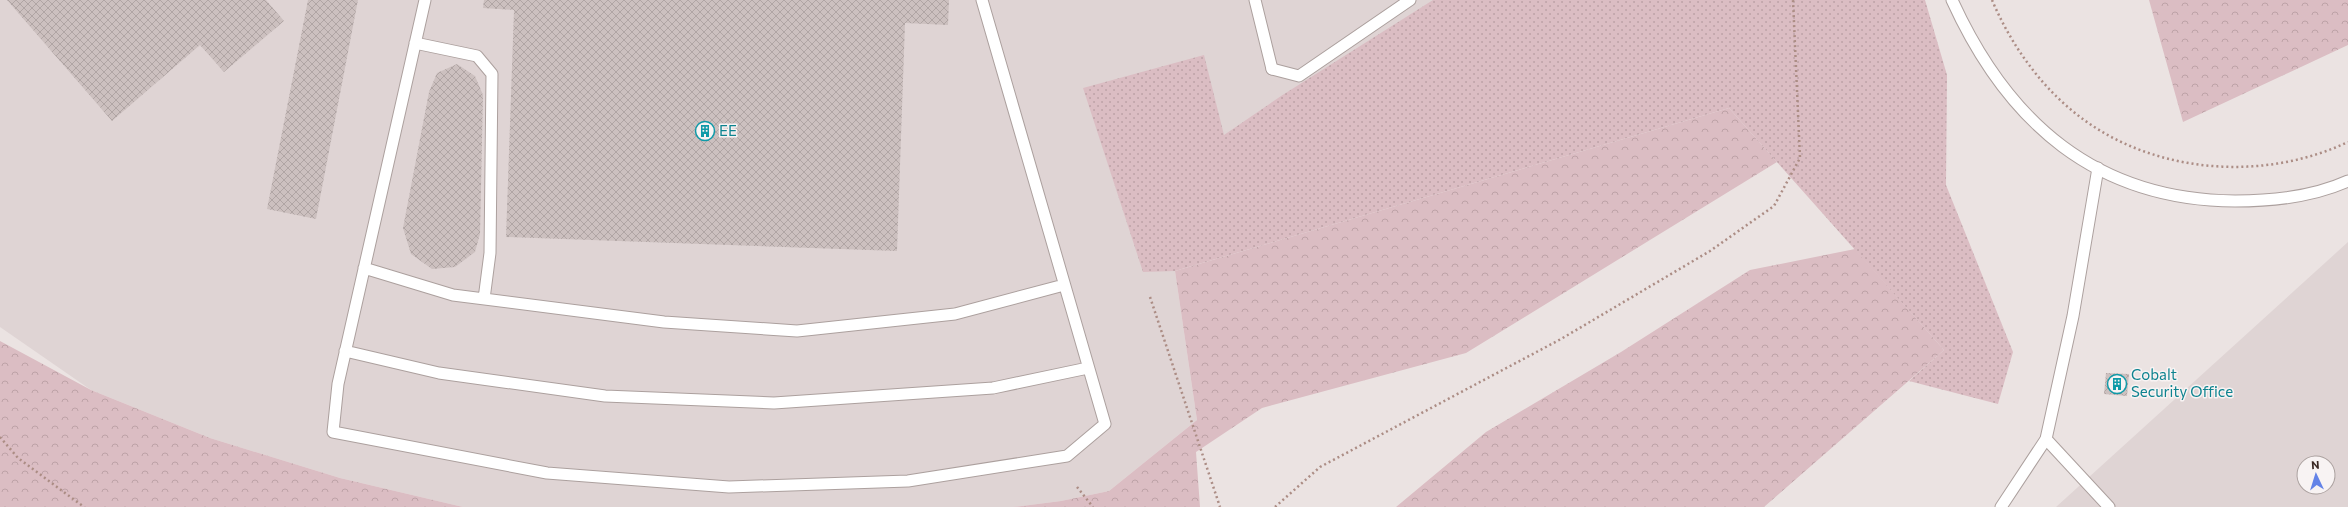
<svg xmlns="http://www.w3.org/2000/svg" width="2348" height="507" font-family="Commissioner,sans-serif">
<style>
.built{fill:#dfd4d4;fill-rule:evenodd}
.forest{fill:url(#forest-crowns)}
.park{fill:url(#park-dots)}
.building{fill:url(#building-cross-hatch)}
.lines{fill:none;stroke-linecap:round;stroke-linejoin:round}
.service-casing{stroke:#aca09e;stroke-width:13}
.pedestrian-casing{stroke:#aca09e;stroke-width:13}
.minor-casing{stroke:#aca09e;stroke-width:13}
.tertiary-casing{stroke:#aca09e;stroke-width:13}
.path{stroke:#ac8d85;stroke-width:2.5;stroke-dasharray:2 3;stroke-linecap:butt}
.service{stroke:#fff;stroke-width:11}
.pedestrian{stroke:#fff;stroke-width:11}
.minor{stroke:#fff;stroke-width:11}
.tertiary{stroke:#fff;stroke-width:11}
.labels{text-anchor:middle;stroke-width:3;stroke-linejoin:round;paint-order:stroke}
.culture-label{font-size:15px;fill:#0d838f;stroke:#f8f3f3;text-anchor:start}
</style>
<defs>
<pattern id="forest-crowns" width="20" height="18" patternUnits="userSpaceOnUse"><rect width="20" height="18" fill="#dbbdc3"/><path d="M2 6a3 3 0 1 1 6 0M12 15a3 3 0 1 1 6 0" fill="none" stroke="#bda2a7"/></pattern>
<pattern id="park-dots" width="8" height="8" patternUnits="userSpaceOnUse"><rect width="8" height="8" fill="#dbbdc3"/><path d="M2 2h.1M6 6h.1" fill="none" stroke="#bda2a7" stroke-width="1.8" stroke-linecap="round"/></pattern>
<pattern id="building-cross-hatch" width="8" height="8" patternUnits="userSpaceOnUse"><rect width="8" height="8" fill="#ccc0bf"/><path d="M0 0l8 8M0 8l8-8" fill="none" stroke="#b0a5a4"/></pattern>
</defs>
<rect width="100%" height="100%" fill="#ebe3e2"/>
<path class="built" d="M0 0H1876L1175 271 1197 420 1109 491 1061 501 1013 507H463L340 478 210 438 91 390 0 327Z
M2348 242V507H2056ZM2304 463H2328V487H2304Z"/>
<path class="forest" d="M2149 0H2348V45L2183 122Z
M1729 108 1777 162 1466 353 1262 408 1196 452 1200 507H1013L1061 501 1109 491 1197 420 1175 271Z
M1855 249 1944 350 1764 507H1396L1486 432 1621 352 1750 270Z
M0 341 91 390 210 438 340 478 463 507H0Z"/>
<path class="park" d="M1433 0H1925L1947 75 1946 185 2013 352 1998 404 1909 381 1944 350 1729 108 1175 271 1143 272 1083 88 1204 55 1224 135 1281 96Z"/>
<path class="building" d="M7 0H266L284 21 224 72 200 45 112 121Z
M308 0H358L316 219 267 209Z
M484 0H949L948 25 905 23 897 251 506 237 514 10 483 8Z
M457 64 475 76 483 95 480 234 475 252 455 267 432 269 411 254 403 228 429 92 437 73Z
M2106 373 2129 374 2127 396 2104 394Z"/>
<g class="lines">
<g class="service-casing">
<path id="service" d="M425 0 338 384 333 432 547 473 729 487 908 481 1067 456 1105 424 982 0
M415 43 477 56 492 74 490 253 484 299
M364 268 453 295 664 322 797 331 955 314 1064 285
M345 351 439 373 605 396 774 403 993 388 1088 368
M2046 439 2109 507"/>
</g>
<g class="pedestrian-casing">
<path id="pedestrian" d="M1272 69 1299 76 1410 0"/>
</g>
<g class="minor-casing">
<path id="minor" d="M1255 0 1272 69
M2001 507 2046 439 2073 316 2098 168"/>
</g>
<g class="tertiary-casing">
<path id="tertiary" d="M1952 0C2008 123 2096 200 2235 201 2273 201 2313 197 2348 181"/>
</g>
<path class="path" d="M1992 0C2009 40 2035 79 2069 108 2144 173 2259 184 2348 142
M1150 297 1220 507
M0 437 18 458 84 507
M1077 487 1093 507
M1275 507 1320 467 1561 339 1710 251 1774 206 1800 158 1793 0"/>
<use href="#service" class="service"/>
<use href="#pedestrian" class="pedestrian"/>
<use href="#minor" class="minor"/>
<use href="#tertiary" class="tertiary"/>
</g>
<defs>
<g id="building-ring" transform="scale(1)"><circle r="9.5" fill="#f8f3f3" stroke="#0f9aa8" stroke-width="1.5"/><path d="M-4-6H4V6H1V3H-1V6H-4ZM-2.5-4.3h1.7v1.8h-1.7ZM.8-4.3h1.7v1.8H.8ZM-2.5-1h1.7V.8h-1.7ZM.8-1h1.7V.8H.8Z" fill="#0f9aa8"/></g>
</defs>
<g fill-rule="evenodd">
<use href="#building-ring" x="705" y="131"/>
<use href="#building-ring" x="2117" y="384"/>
</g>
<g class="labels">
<g class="culture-label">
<text x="719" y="136">EE</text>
<text x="2131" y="380">Cobalt<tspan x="2131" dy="17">Security Office</tspan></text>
</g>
</g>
<g transform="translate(2316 475) rotate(356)"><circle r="19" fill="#f8f3f3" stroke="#aca2a0"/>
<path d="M0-3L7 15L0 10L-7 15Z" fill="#6483e7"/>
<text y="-6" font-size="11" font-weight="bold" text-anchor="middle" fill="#3b2924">N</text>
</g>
</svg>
